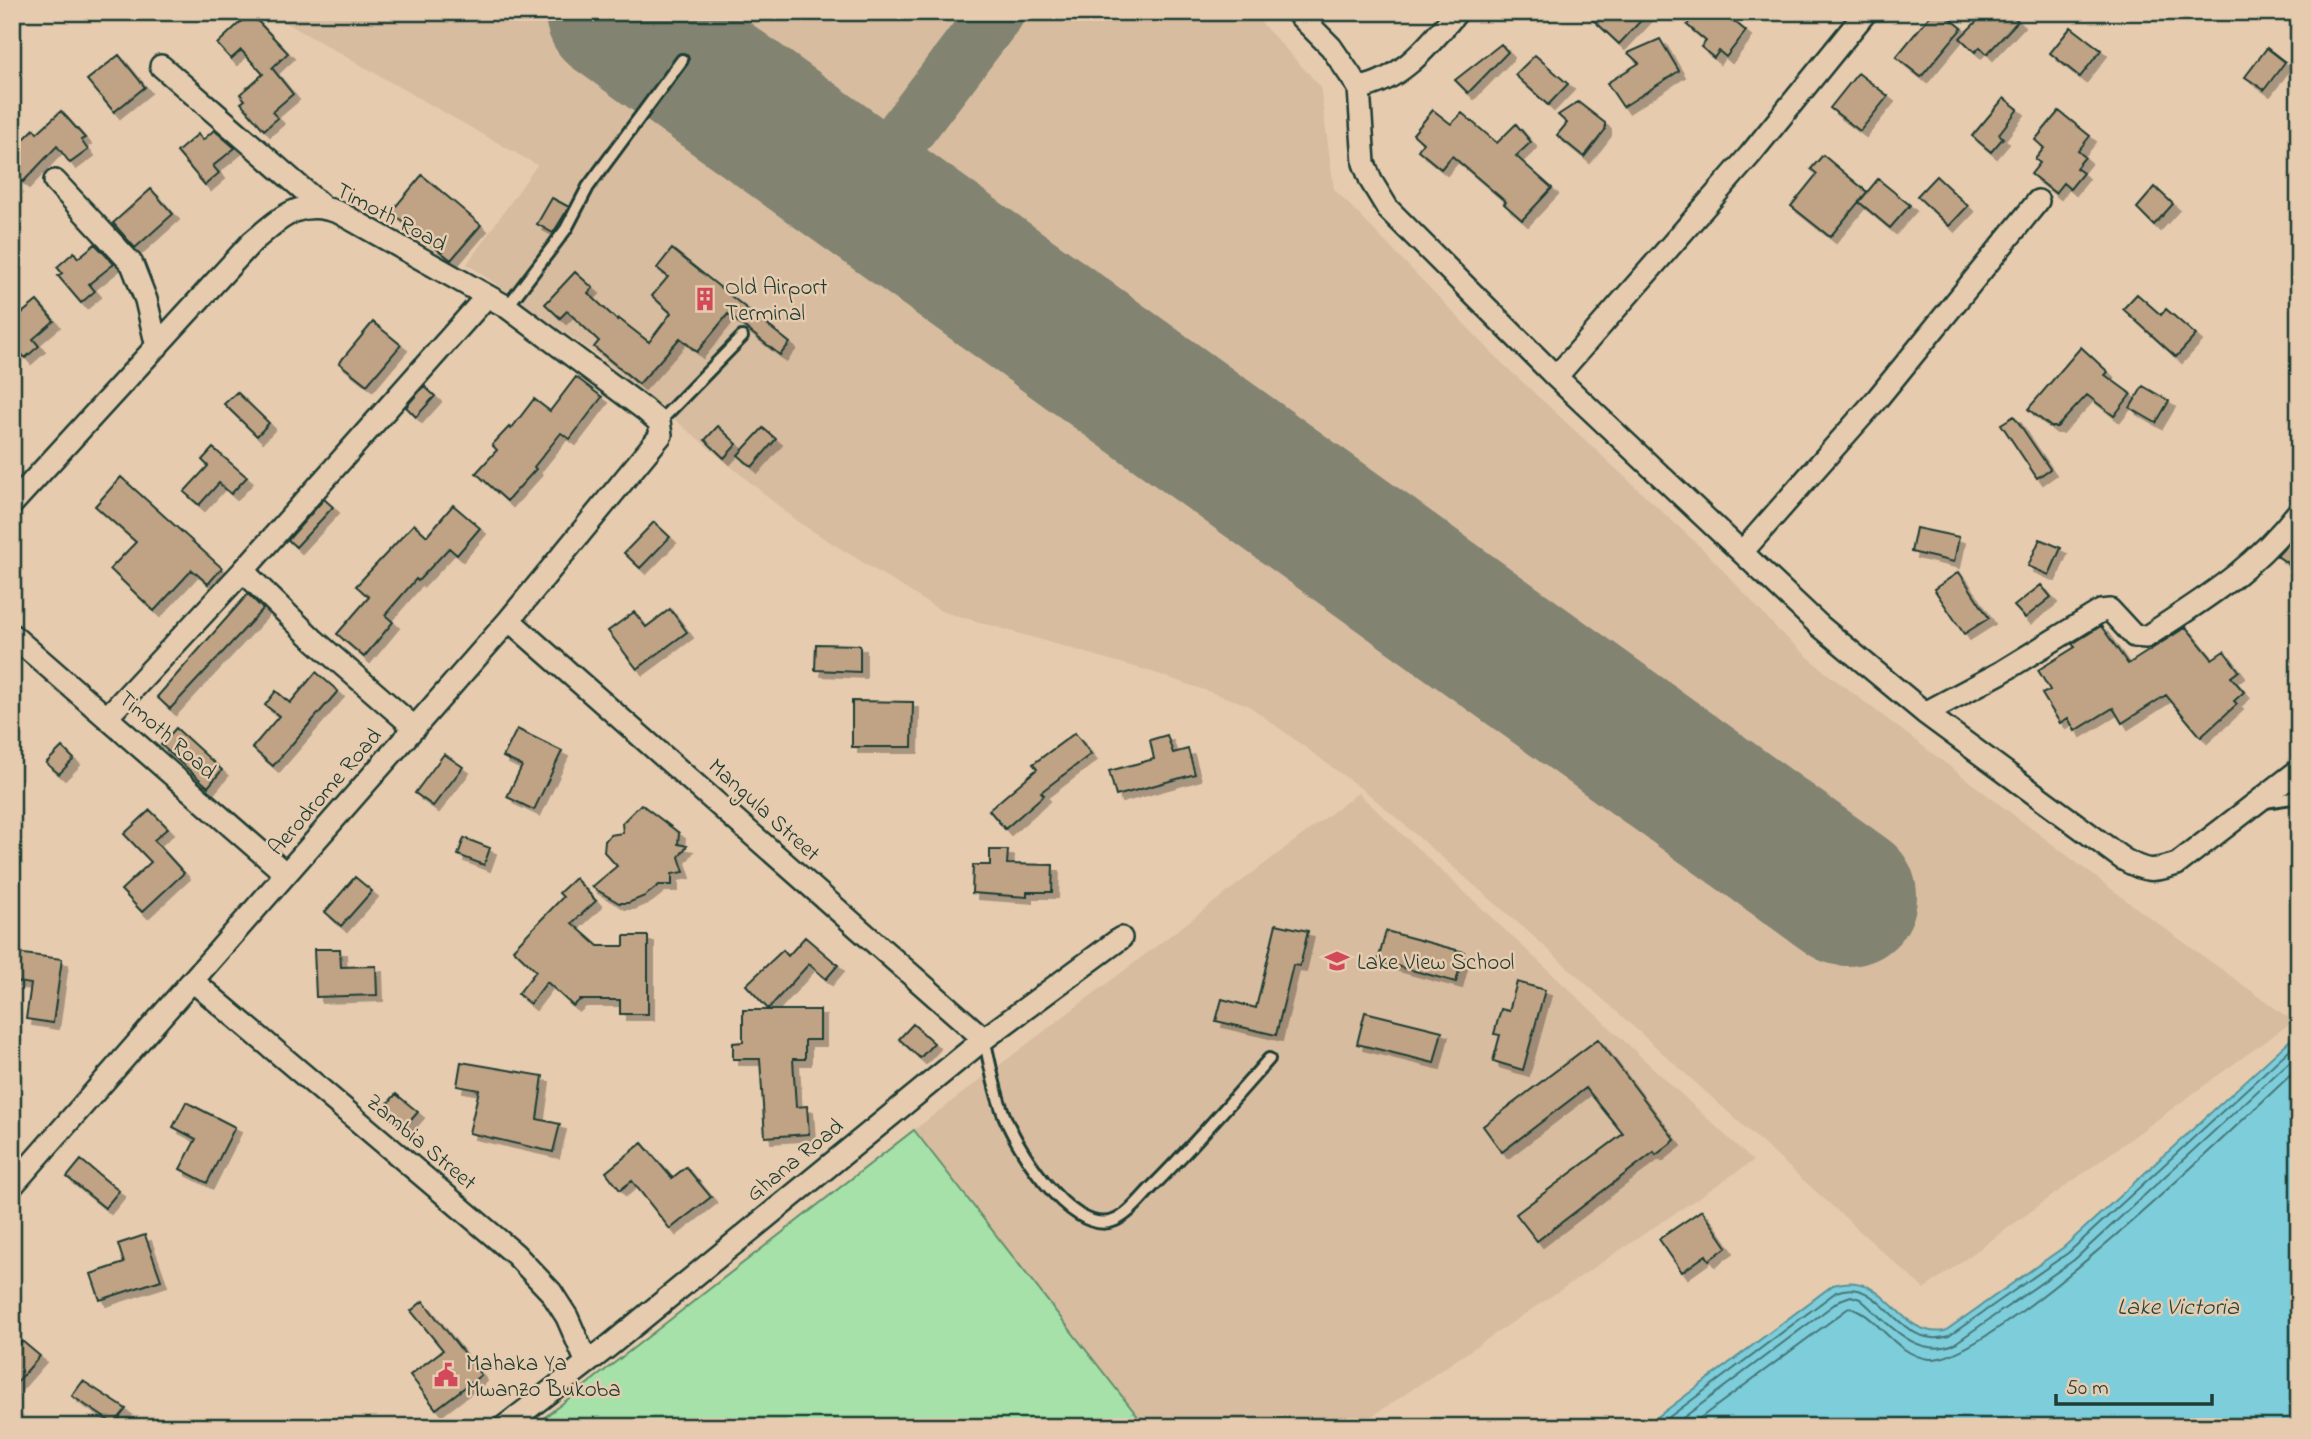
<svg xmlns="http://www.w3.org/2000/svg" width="2311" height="1439" font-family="'Indie Flower',sans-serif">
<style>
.built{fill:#d7bc9f}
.green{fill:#a5e1a8;stroke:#628f6e;stroke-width:2}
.water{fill:#7ecddb;stroke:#589398;stroke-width:2}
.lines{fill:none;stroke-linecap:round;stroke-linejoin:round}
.shore{stroke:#457777;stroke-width:2}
.taxiway{stroke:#828471;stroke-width:56}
.runway{stroke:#828471;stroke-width:140}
.building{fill:#c0a384;stroke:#1f3d34;stroke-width:2;filter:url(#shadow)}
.lane-casing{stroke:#1f3d34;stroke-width:16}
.street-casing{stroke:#1f3d34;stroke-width:26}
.lane{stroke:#e6cbae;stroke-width:10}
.street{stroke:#e6cbae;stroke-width:21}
.labels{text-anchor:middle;stroke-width:5;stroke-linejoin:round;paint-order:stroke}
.street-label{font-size:23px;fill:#1f3d34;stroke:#e6cbae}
.poi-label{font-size:23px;fill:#1f3d34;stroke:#e6cbae;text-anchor:start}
.water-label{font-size:24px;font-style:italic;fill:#24443c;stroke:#e6cbae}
</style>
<defs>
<filter id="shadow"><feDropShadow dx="6" dy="6" stdDeviation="0" flood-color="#0004"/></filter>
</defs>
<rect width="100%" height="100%" fill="#e6cbae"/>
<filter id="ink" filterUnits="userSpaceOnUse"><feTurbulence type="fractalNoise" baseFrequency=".0143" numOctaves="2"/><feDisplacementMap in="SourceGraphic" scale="14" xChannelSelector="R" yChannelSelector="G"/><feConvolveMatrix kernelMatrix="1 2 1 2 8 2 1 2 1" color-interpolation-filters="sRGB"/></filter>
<g filter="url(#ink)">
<path class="built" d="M267 12H1251L1320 86 1334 189 1503 364 1708 554 1779 631 1825 672 2135 907 2293 1021 1924 1289 1533 936 1371 796 1248 705 1152 672 941 611 798 522 597 355 467 264 537 165Z
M1358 793 1753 1161 1356 1427H1146L914 1130Z"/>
<path class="green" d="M914 1130 1146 1427H532Z"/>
<path class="water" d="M2299 1032V1427H1644L1833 1285C1888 1268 1896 1339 1945 1331L2064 1247Z"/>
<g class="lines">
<path class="shore" d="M1656 1427 1836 1292C1884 1274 1896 1352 1949 1336L2068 1253 2299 1041
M1671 1427 1840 1300 1851 1296 1860 1299C1886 1321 1916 1360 1954 1344L2074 1260 2299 1053
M1688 1427 1850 1307C1878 1315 1894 1355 1929 1359 1991 1365 2243 1119 2299 1067"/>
<path class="taxiway" d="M885 159 997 12"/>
<path class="runway" d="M615 12 1847 896"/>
</g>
<path class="building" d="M1585 12H1649L1619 44Z
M1697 12H1723L1746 31 1726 57 1719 51 1714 58 1701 47 1706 41 1687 25Z
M1933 12H1942L1962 28 1921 77 1896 57Z
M1986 12H2009L2018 21 1987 54 1980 47 1975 52 1960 38Z
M250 13 288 53 272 68 293 94 272 112 278 118 264 130 241 103 245 100 240 94 263 74 241 50 231 59 217 44Z
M2071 27 2101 50 2080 77 2050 53Z
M1660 39 1679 71 1623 107 1607 83 1639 63 1628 53Z
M1501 44 1508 52 1468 93 1455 80Z
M2267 48 2285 62 2264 90 2245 77Z
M119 55 145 87 114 112 87 80Z
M1535 55 1568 84 1548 105 1515 75Z
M1858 73 1888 96 1860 131 1830 108Z
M2004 98 2018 109 1999 134 2003 138 1991 152 1972 136Z
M1578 102 1605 123V130L1584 157 1557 135 1567 123 1558 115Z
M1433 110 1451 124 1462 113 1497 143 1516 124 1531 142 1516 156 1552 188 1522 220 1504 204 1506 202 1452 156 1441 169 1418 150 1423 143 1413 134Z
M61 111 85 138 81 140 88 150 70 163 57 146 23 182 12 172V151L34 129 37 133Z
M2059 111 2090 136 2078 151 2085 157 2076 168 2083 173 2070 189 2063 183 2055 193 2031 174 2040 163 2035 159 2044 148 2035 140Z
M214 130 235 148 213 166 219 173 205 185 177 152 198 134 203 140Z
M1823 155 1867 192 1830 237 1791 206 1817 174 1811 169Z
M422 175 481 225 451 260 391 212Z
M1936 176 1968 206 1949 226 1917 196Z
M1878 179 1910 205 1890 228 1859 202Z
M2155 187 2173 204 2154 225 2137 208Z
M151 189 173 214 135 248 113 223Z
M552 198 569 207 553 233 537 224Z
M95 244 114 264 89 284 95 291 81 303 58 276 62 273 57 267 74 252 78 258Z
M672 249 790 343 780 355 728 314 697 352 680 338 639 384 594 347 599 341 567 311 560 318 545 304 575 272 593 288 588 293 617 320 618 318 649 342 671 313 652 296 668 277 657 268Z
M2137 294 2161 315 2166 309 2196 335 2176 357 2123 309Z
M12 301 22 313 37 301 54 321 33 339 39 346 25 358 12 343Z
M373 322 401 345 367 385 339 363Z
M2081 347 2108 372 2105 375 2131 394 2114 416 2087 395 2057 427H2051L2028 409Z
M576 377 602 397 570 439 561 433 534 467 536 469 507 501 476 473 497 450 492 445 509 427 511 429 534 399 550 411Z
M424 386 435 396 416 417 406 407Z
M2143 386 2169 401 2156 423 2130 408Z
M237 392 269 423 257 436 224 404Z
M2014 416 2050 469 2037 478 2001 424Z
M718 426 737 444 724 458 705 440Z
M763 428 776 439 752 467 738 455Z
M213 448 247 477 231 494 219 483 199 505 184 492 208 466 202 460Z
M121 477 222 568 208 584 192 570 154 611 110 569 136 542 95 506Z
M324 499 333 507 296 547 288 540Z
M453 505 480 528 457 555 449 548 418 581 416 579 385 615 393 622 364 657 337 634 369 597 356 586 414 524 427 536Z
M654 522 670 537 640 568 624 553Z
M1916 528 1959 537 1954 562 1911 552Z
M2040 539 2061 548 2049 575 2028 566Z
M2290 542 2299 548V571L2277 556Z
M1959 572 1989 618 1964 634 1934 589Z
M2041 585 2051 597 2025 618 2014 606Z
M248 594 263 609 170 709 157 697Z
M670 609 687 632 637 669 608 631 634 612 646 627Z
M2101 626 2128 664 2186 627 2212 659 2224 651 2239 671 2231 677 2244 692 2234 701 2237 704 2201 737 2166 695 2122 723 2113 708 2075 731 2068 718 2060 723 2042 694 2050 690 2038 670 2075 647 2072 644Z
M816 644 860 645V672L815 670Z
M316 672 338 691 273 766 252 748 279 716 265 705 276 691 290 703Z
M852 701 913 702 912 747H852Z
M176 728 222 770 208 787 161 745Z
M517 729 562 751 534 810 507 797 522 766 503 757Z
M1075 733 1091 754 1041 792 1044 795 1005 829 989 810 1037 769 1033 764Z
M1167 735 1173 753 1188 749 1195 774 1116 796 1109 771 1154 759 1150 740Z
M62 747 74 759 59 774 46 763Z
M444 754 463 767 433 806 415 793Z
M641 804 679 833 678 844 687 846 679 857 684 872 672 874V885H659L645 896 628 903H619L592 887 617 866 604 852 605 841 610 835 623 833 622 823Z
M150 810 168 828 154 840 184 873 142 912 121 890 151 862 124 834Z
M464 838 490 848 484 865 458 855Z
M990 850H1008L1007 864 1053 865 1052 892H1027V897L972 893 973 865H990Z
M355 877 372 891 341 926 325 912Z
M575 878 596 901 572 923 598 946H624V936H648V1014H620V1000H580L573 1006 547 982 530 1004 518 994 536 971 513 949 563 897 559 893Z
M1276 924 1308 931 1300 966 1293 965 1276 1035 1216 1021 1222 999 1256 1008Z
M1386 931 1464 952 1456 982 1378 961Z
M805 937 838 965 826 979 809 964 768 1009 746 985 783 950 788 956Z
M314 949H340L341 967 376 966 377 995 316 997Z
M16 953 62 959 53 1023 26 1019 31 984 12 981Z
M1517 982 1545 990 1523 1070 1493 1061 1500 1035 1494 1034 1501 1009 1509 1011Z
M743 1010H820V1040H805V1059H793L796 1107 807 1106 809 1134 765 1137 760 1059H733V1043L743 1042Z
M1365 1012 1442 1031 1434 1063 1357 1044Z
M913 1024 934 1043 920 1058 899 1039Z
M1598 1039 1675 1140 1656 1155 1654 1152 1537 1241 1516 1214 1623 1134 1586 1088 1502 1152 1483 1126Z
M461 1062 543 1076 537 1119 560 1124 553 1152 469 1133 479 1090 457 1086Z
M396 1094 418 1112 404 1128 382 1110Z
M186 1102 235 1127 207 1183 180 1169 196 1139 173 1127Z
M642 1143 672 1178 686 1167 711 1197 670 1229 632 1181 620 1190 606 1172Z
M81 1160 119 1191 105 1208 67 1177Z
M1702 1210 1727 1247 1709 1260 1706 1255 1682 1272 1659 1239Z
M145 1235 161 1280 100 1300 91 1274 124 1263 118 1244Z
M423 1301 481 1375 436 1409 410 1375 443 1350 411 1311Z
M22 1341 40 1356 12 1388V1352Z
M83 1381 126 1409 114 1424 72 1396Z"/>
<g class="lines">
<g class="lane-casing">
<path id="lane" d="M507 307 566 229 588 187 682 60
M659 422 742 337
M2265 802 2299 797
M984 1039C990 1062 993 1085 1001 1107 1012 1142 1070 1236 1113 1221 1128 1216 1142 1197 1153 1186 1194 1145 1231 1102 1269 1059"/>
</g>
<g class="street-casing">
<path id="street" d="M1296 12 1331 47 1359 88 1364 163 1371 181 1388 209 1556 377 1820 626 1925 713 2123 859C2146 872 2152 872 2177 864L2299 770
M161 66 322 206
M1359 88C1401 81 1430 44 1457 12
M55 181 132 264 146 300 157 347
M1556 377 1750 155 1866 12
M12 504 252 242C282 217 300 197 340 213L507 307 644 409 659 422 661 435 509 620 12 1186
M1742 552 1877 399 2038 201
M243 571 314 640 415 728
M509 620 984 1039
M12 635 286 874
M1925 713 2000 673 2101 611 2110 610 2134 636 2146 637C2207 597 2253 570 2299 511
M108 716 243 571 487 296
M194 982 515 1254 551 1292 567 1317 587 1363
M504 1427 609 1346 984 1039 1121 938"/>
</g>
<use href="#lane" class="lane"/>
<use href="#street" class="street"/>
</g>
</g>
<defs>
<g id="building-bare" transform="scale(1.89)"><path d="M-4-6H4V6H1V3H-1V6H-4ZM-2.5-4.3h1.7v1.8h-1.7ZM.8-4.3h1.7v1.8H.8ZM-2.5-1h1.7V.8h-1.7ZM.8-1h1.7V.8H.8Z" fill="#d1495b" stroke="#e6cbae" stroke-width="2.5" paint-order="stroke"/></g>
<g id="school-bare" transform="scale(1.89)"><path d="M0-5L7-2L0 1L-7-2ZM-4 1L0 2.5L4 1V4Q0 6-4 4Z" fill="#d1495b" stroke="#e6cbae" stroke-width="2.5" paint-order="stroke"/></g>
<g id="civic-bare" transform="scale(1.89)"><path d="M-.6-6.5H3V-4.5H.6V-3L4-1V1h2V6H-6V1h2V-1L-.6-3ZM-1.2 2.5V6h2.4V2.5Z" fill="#d1495b" stroke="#e6cbae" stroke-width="2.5" paint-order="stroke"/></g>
</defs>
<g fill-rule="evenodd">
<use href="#building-bare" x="705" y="299"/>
<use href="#school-bare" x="1337" y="961"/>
<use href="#civic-bare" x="446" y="1375"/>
</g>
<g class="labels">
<g class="street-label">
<text transform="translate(392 216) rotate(28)" y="8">Timoth Road</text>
<text transform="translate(168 734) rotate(41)" y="8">Timoth Road</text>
<text transform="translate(324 791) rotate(-49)" y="8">Aerodrome Road</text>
<text transform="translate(765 809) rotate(42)" y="8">Mangula Street</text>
<text transform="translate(422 1141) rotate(40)" y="8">Zambia Street</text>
<text transform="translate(794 1159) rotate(-39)" y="8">Ghana Road</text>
</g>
<g class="poi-label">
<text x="725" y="294">Old Airport<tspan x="725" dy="26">Terminal</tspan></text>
<text x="1357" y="969">Lake View School</text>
<text x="466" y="1370">Mahaka Ya<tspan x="466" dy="26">Mwanzo Bukoba</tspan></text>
</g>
<g class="water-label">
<text x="2178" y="1314">Lake Victoria</text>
</g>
</g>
<rect width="2311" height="1439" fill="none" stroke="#e6cbae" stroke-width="42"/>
<rect x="21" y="21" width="2269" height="1397" fill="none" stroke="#1f3d34" stroke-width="2.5" filter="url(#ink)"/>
<path d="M2056 1394v10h156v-10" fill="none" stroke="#1f3d34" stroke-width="3.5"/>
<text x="2066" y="1394" font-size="21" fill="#1f3d34" stroke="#e6cbae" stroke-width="5" paint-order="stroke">50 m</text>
</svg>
